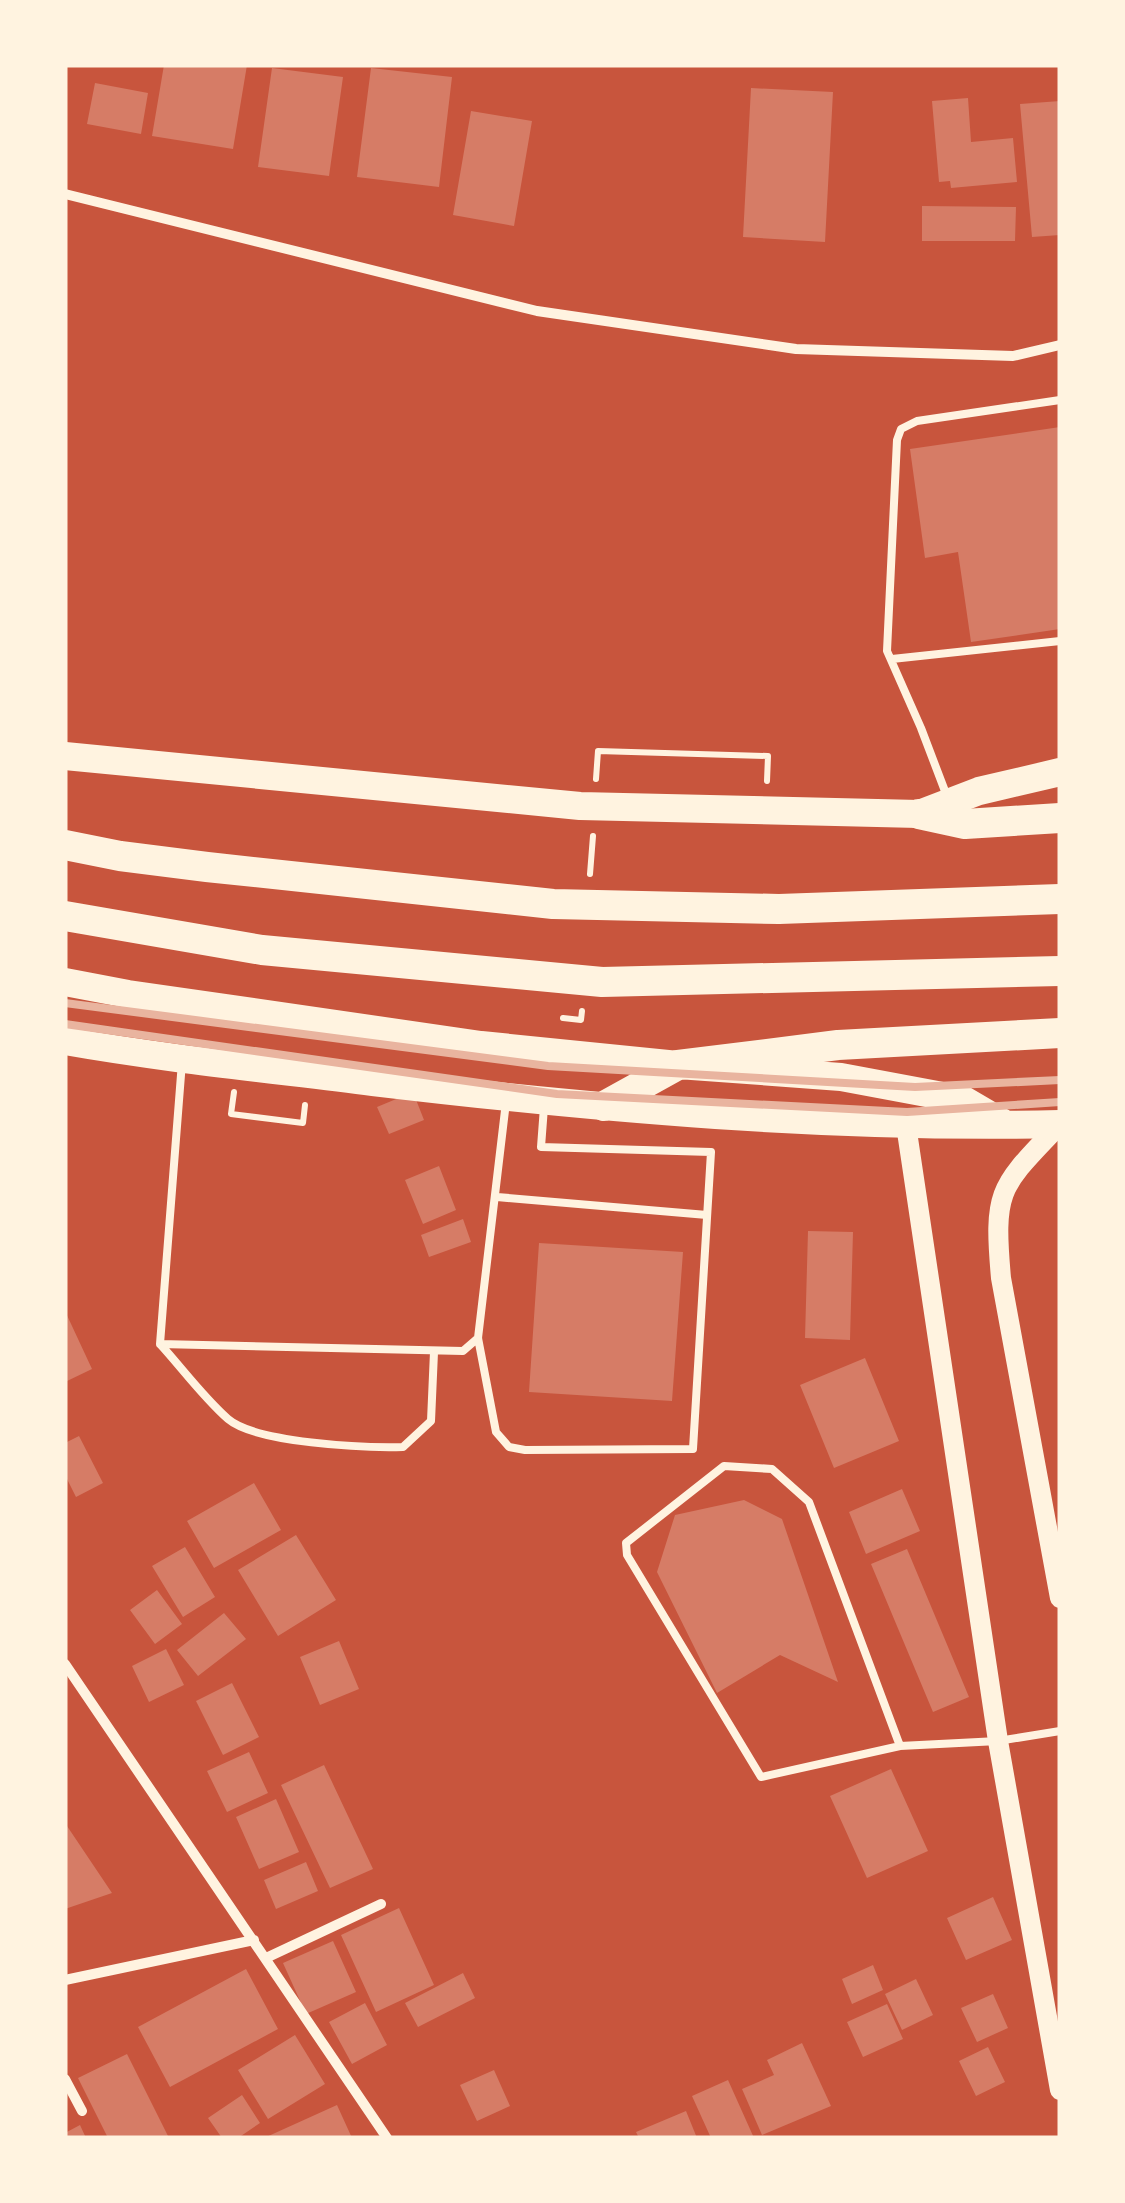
<svg xmlns="http://www.w3.org/2000/svg" width="1125" height="2203" font-family="'Fira Sans',sans-serif">
<style>
.building{fill:#d67c66}
.lines{fill:none;stroke-linecap:round;stroke-linejoin:round}
.path{stroke:#fff3e0;stroke-width:6}
.service{stroke:#fff3e0;stroke-width:8}
.minor{stroke:#fff3e0;stroke-width:10}
.secondary{stroke:#fff3e0;stroke-width:20}
.trunk{stroke:#fff3e0;stroke-width:28}
.motorway{stroke:#fff3e0;stroke-width:30}
.rail{stroke:#e9b49f;stroke-width:8}
</style>
<rect width="100%" height="100%" fill="#c8553d"/>
<path class="building" d="M164 65H247L233 149 152 136Z
M272 68 343 77 329 176 258 167Z
M371 68 452 77 439 187 357 177Z
M95 83 148 93 141 134 87 124Z
M751 88 833 92 825 242 743 237Z
M968 98 971 142 1013 138 1017 182 951 188 950 181 939 182 932 101Z
M1060 101V235L1032 237 1020 104Z
M471 111 532 121 514 226 453 215Z
M922 206 1016 207 1015 241H922Z
M1060 427V629L971 642 958 552 925 558 910 449Z
M413 1092 424 1120 389 1134 377 1107Z
M439 1166 456 1210 423 1224 405 1180Z
M463 1219 471 1242 429 1257 421 1235Z
M808 1231 853 1232 850 1340 805 1338Z
M539 1243 683 1252 672 1401 529 1392Z
M65 1311 92 1369 65 1382Z
M865 1358 899 1441 834 1468 800 1385Z
M79 1436 103 1483 76 1497 65 1475V1443Z
M254 1483 281 1530 214 1568 187 1521Z
M902 1489 920 1531 866 1554 849 1512Z
M744 1500 782 1519 838 1682 780 1655 717 1693 657 1572 675 1515Z
M296 1535 336 1600 278 1636 238 1570Z
M185 1547 215 1597 183 1617 152 1566Z
M907 1549 969 1697 933 1712 871 1564Z
M157 1590 182 1624 155 1644 130 1610Z
M224 1613 246 1639 198 1676 177 1650Z
M339 1641 359 1689 320 1705 300 1657Z
M166 1649 184 1685 149 1702 132 1666Z
M232 1683 259 1737 223 1755 196 1701Z
M249 1752 268 1793 227 1812 207 1771Z
M324 1765 373 1869 330 1888 281 1785Z
M891 1769 928 1851 867 1878 830 1796Z
M276 1799 299 1852 259 1869 236 1817Z
M65 1823 112 1893 65 1909Z
M306 1862 318 1891 276 1909 264 1880Z
M993 1897 1012 1940 966 1960 947 1918Z
M399 1908 434 1985 376 2012 341 1935Z
M333 1941 356 1992 306 2014 283 1963Z
M873 1965 883 1990 852 2004 842 1979Z
M246 1969 278 2029 170 2087 138 2027Z
M463 1973 475 1998 418 2027 405 2003Z
M916 1979 933 2015 902 2030 885 1994Z
M993 1994 1008 2028 977 2042 961 2008Z
M365 2003 387 2045 352 2064 329 2022Z
M887 2004 903 2039 863 2057 847 2022Z
M295 2035 325 2084 268 2119 238 2070Z
M802 2043 831 2106 762 2135 742 2089 774 2075 767 2060Z
M988 2047 1005 2082 976 2096 959 2061Z
M127 2054 168 2136 163 2138H108L78 2078Z
M494 2070 510 2106 477 2121 460 2085Z
M728 2080 754 2138H711L692 2096Z
M242 2095 260 2123 238 2138H222L208 2118Z
M337 2105 352 2138H264Z
M686 2111 697 2138H639L636 2132Z
M80 2125 86 2138H65V2133Z"/>
<g class="lines">
<path class="path" d="M596 779 598 751 768 756 767 781
M590 874 593 836
M563 1018 581 1020 582 1011
M234 1092 231 1114 303 1123 305 1105"/>
<path class="service" d="M892 659 1060 641
M948 799 921 728 887 651 897 440 901 429 917 421 1060 400
M182 1062 160 1344C182 1368 203 1397 228 1419 256 1443 364 1448 403 1447L431 1421 434 1352
M506 1102 478 1338 496 1432 509 1447 525 1450 693 1449 711 1152 541 1147 544 1107
M497 1197 707 1215
M160 1344 463 1351 478 1338
M900 1746 809 1502 772 1469 724 1466 626 1543 627 1555 761 1777 900 1746 998 1741 1060 1731"/>
<path class="minor" d="M65 194 537 311 796 349 1013 356 1060 345
M65 1664 387 2138
M266 1958 381 1904
M65 1980 254 1940
M65 2079 82 2111"/>
<path class="secondary" d="M1060 1124C1000 1187 993 1188 1001 1278L1060 1598
M906 1125 998 1741 1060 2090"/>
<path class="trunk" d="M65 756 580 806 919 814 979 791 1060 772
M65 982 128 994 481 1045 678 1065 841 1077 964 1100 1005 1124
M65 1041C167 1059 270 1069 373 1082 600 1109 831 1129 1060 1124"/>
<path class="motorway" d="M919 814 965 824 1060 818
M65 845 120 856 207 867 553 904 779 909 1060 899
M65 916 262 950 602 982 1060 971
M604 1106 678 1065 838 1045 1060 1033"/>
<path class="rail" d="M65 1003 548 1066 915 1087 1060 1080
M65 1024 557 1094 907 1112 1060 1102"/>
</g>
<rect width="1125" height="2203" fill="none" stroke="#fff3e0" stroke-width="135"/>
</svg>
